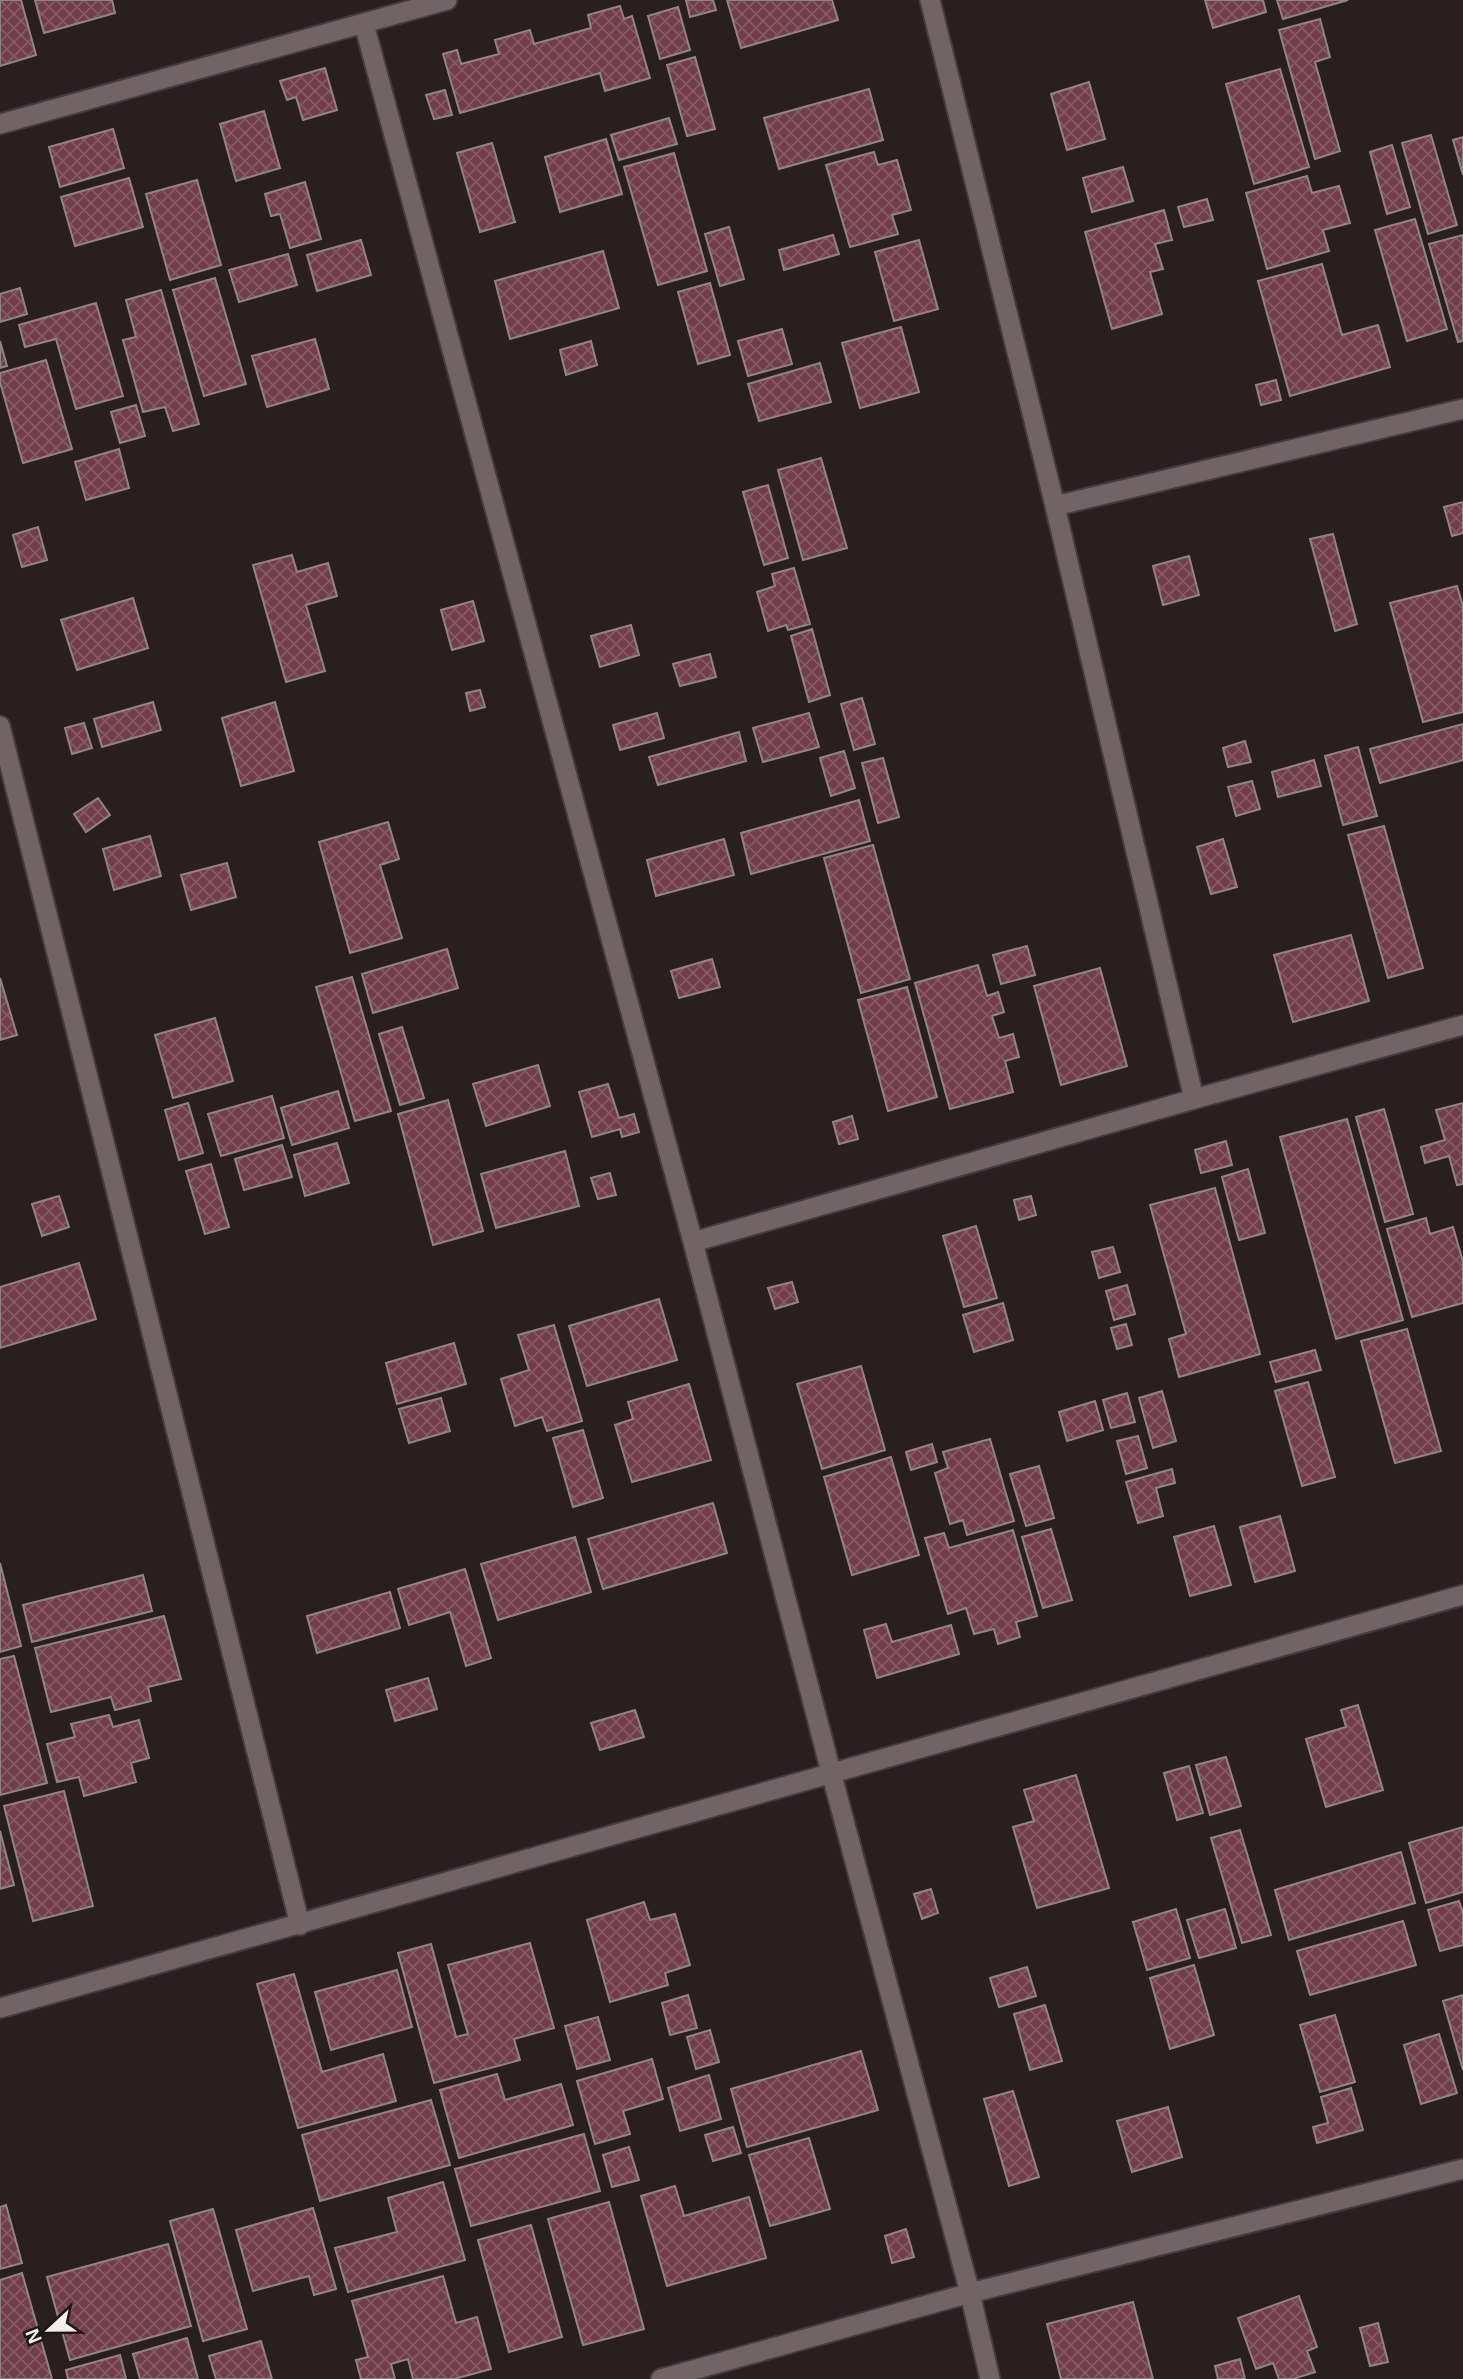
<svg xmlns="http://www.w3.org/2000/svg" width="1463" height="2379" font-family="Helvetica,sans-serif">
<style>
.building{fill:url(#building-cross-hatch);stroke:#908486;stroke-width:2}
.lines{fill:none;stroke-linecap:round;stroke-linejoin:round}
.minor-casing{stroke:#433b3d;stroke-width:23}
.minor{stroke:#706466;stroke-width:19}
</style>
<defs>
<pattern id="building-cross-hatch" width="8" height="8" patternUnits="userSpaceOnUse" patternTransform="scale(1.75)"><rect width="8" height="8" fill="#713d4a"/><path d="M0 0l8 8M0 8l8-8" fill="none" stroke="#865964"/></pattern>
</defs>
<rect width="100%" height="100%" fill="#291f21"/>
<path class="building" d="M0 0H21L36 55 0 66Z
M35 0H112L115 13 44 33Z
M686 0H713L716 10 690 17Z
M727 0H832L838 20 741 48Z
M1205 0H1263L1266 12 1213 28Z
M1277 0H1348L1283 19Z
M620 6 624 19 632 16 650 78 605 91 600 73 460 113 443 54 457 50 461 64 499 54 495 40 530 30 534 44 591 28 588 15Z
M678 7 690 50 660 59 648 16Z
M1320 19 1330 57 1315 62 1340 151 1315 159 1279 30Z
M695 57 715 129 687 136 667 65Z
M325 68 337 110 303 120 296 97 287 100 280 81Z
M1280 69 1309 167 1254 184 1226 84Z
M1089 82 1105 139 1067 150 1051 94Z
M869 89 883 140 779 169 764 118Z
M445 90 452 115 434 119 426 95Z
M264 111 280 168 236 181 220 124Z
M669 118 677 144 619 160 611 135Z
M113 129 124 168 60 187 49 147Z
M1431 135 1457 225 1428 234 1402 143Z
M1463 137V175L1453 140Z
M606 139 622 194 560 212 545 157Z
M492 143 515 222 480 232 457 153Z
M1392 145 1410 207 1387 214 1370 152Z
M874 152 878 165 897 160 911 210 892 215 898 234 850 247 826 165Z
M674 153 707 271 658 285 624 167Z
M1123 167 1133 201 1092 212 1083 178Z
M1307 176 1312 193 1339 186 1350 223 1323 230 1329 251 1267 269 1246 193Z
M129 178 143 227 75 246 61 197Z
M197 180 221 265 170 280 146 194Z
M305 182 321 239 290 248 280 214 271 216 265 194Z
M1207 199 1213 220 1184 227 1178 207Z
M1164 210 1172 240 1155 244 1163 269 1150 272 1162 314 1112 329 1085 232Z
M1415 219 1447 329 1407 341 1375 230Z
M729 227 744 279 720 286 705 234Z
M833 235 839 254 784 270 779 250Z
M1463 235V341L1458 342 1429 244Z
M361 240 371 275 317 291 307 255Z
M919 240 938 309 894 321 875 252Z
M603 251 619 308 510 339 495 281Z
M288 254 297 285 239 302 229 270Z
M1322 264 1342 335 1378 325 1390 367 1290 396 1258 281Z
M215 278 246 384 204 396 173 290Z
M710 283 730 355 698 364 678 292Z
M20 288 27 314 0 322V294Z
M161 290 199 424 173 431 165 407 143 412 123 340 136 337 126 300Z
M96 303 123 396 76 409 56 339 25 347 19 325Z
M901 327 919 392 860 408 842 343Z
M782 329 792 364 748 376 738 341Z
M315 339 329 389 267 407 252 356Z
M0 341 7 366 0 368Z
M591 341 597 365 566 375 560 350Z
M46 360 72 449 23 463 0 382V373Z
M820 363 831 402 759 421 748 384Z
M1276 380 1281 400 1261 405 1256 385Z
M136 405 145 436 120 443 111 412Z
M119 449 129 488 86 500 75 462Z
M821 458 847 548 803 560 778 470Z
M768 485 788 558 764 565 743 492Z
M1463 502V533L1452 536 1444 507Z
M38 527 47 560 22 567 13 535Z
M1333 534 1357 624 1335 631 1310 539Z
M292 555 297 572 328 563 337 596 306 605 325 671 286 682 253 565Z
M1189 556 1199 595 1163 605 1153 566Z
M794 568 810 624 788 630 786 625 768 631 757 592 775 586 772 574Z
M1457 586 1463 606V712L1423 722 1390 603Z
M133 598 148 648 77 670 61 620Z
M473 601 484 641 452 650 441 610Z
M631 625 639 655 600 667 591 636Z
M812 629 830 695 809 702 791 636Z
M710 654 716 677 680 686 673 664Z
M480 690 485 707 470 711 466 693Z
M862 698 875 744 854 750 841 704Z
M153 702 161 730 102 747 94 719Z
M275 702 294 771 241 786 222 718Z
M657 713 664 738 620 750 613 725Z
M809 713 819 747 763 762 753 728Z
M84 723 92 748 72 754 65 728Z
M1463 724V760L1380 783 1370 749Z
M739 732 746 761 658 785 649 757Z
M1245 741 1251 762 1228 767 1223 748Z
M1358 747 1377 816 1343 825 1325 756Z
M844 751 855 788 831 796 820 758Z
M883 758 899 817 878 823 862 763Z
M1314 760 1321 786 1278 797 1272 772Z
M1252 781 1260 809 1236 816 1228 787Z
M98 798 110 815 86 832 74 814Z
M859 800 870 841 751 874 741 833Z
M388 822 399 859 380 865 402 938 350 953 319 842Z
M1384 826 1423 968 1388 978 1348 835Z
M150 836 161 876 114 890 103 849Z
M724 839 734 875 656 896 647 860Z
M1223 839 1237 887 1211 894 1197 847Z
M873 845 910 979 861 993 824 858Z
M227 863 236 897 191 910 181 875Z
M1351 935 1369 1001 1293 1022 1274 955Z
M1027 946 1035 975 1001 984 993 955Z
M447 949 458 988 373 1013 362 974Z
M712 959 720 987 679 998 671 971Z
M978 965 987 996 998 992 1004 1012 992 1016 999 1038 1013 1034 1019 1057 1005 1061 1013 1092 950 1109 915 983Z
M1100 968 1127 1066 1061 1085 1034 986Z
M352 977 391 1111 355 1121 316 987Z
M0 978 17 1035 0 1040Z
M907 987 937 1097 888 1111 858 1000Z
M215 1018 233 1081 173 1098 155 1035Z
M402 1027 424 1098 400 1105 379 1034Z
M538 1065 550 1106 486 1126 473 1084Z
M608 1084 619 1118 634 1114 639 1132 622 1137 620 1129 592 1137 579 1092Z
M338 1091 349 1128 292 1145 281 1108Z
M272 1096 284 1138 221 1156 208 1114Z
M448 1100 483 1231 433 1245 398 1114Z
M188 1103 203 1153 179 1160 165 1110Z
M1463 1103V1184L1457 1185 1449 1156 1425 1163 1421 1147 1445 1140 1436 1110Z
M1384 1109 1413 1214 1385 1222 1356 1117Z
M852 1116 858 1139 839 1144 833 1122Z
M1347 1119 1403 1320 1336 1339 1280 1137Z
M1226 1141 1232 1165 1201 1173 1195 1150Z
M337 1143 349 1183 305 1196 294 1155Z
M282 1145 292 1177 244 1190 235 1159Z
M565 1151 579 1206 496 1228 481 1174Z
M211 1164 229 1227 205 1234 186 1171Z
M1248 1169 1265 1233 1239 1240 1222 1177Z
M610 1173 616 1195 598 1199 591 1178Z
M1215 1188 1260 1354 1179 1377 1169 1339 1186 1334 1150 1205Z
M59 1196 69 1227 42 1236 32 1204Z
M1031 1196 1036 1215 1019 1220 1014 1200Z
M1426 1218 1430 1234 1453 1227 1463 1262V1303L1412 1317 1387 1229Z
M976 1226 997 1298 964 1307 943 1236Z
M1113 1247 1120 1272 1099 1278 1092 1252Z
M79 1263 96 1319 0 1348V1287Z
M792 1282 798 1302 775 1309 768 1288Z
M1127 1285 1135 1314 1114 1320 1106 1291Z
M659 1299 677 1360 587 1386 569 1326Z
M1003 1303 1013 1340 974 1352 963 1315Z
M1126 1324 1132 1345 1117 1349 1111 1328Z
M554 1325 582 1421 547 1431 542 1417 515 1426 501 1379 529 1370 518 1335Z
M1407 1329 1441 1451 1395 1463 1361 1341Z
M454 1343 466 1384 397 1404 386 1363Z
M1315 1350 1321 1370 1276 1382 1270 1362Z
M861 1366 885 1450 822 1469 797 1384Z
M1308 1382 1335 1477 1302 1486 1275 1391Z
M689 1384 711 1460 632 1482 615 1425 633 1419 628 1402Z
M1162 1391 1176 1441 1153 1448 1139 1398Z
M1127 1393 1135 1422 1111 1428 1103 1400Z
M441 1398 450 1431 409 1443 399 1409Z
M1095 1401 1103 1430 1067 1441 1059 1412Z
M583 1430 603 1498 573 1507 553 1438Z
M1138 1436 1147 1468 1126 1474 1117 1441Z
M990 1439 1014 1521 967 1535 963 1520 950 1524 935 1473 948 1468 943 1452Z
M932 1444 937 1462 911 1470 906 1452Z
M891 1457 919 1555 852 1575 824 1477Z
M1039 1466 1054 1518 1026 1526 1010 1474Z
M1172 1469 1175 1483 1156 1488 1163 1516 1138 1523 1126 1482Z
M713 1503 727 1553 603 1589 588 1539Z
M1280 1516 1295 1571 1255 1582 1240 1527Z
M1214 1526 1231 1585 1190 1596 1174 1537Z
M1051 1529 1072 1600 1043 1608 1022 1537Z
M1013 1530 1037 1616 1016 1622 1020 1637 998 1644 994 1629 974 1634 966 1608 948 1614 925 1538 944 1533 949 1548Z
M575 1537 591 1592 498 1620 481 1564Z
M0 1563 21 1646 0 1652Z
M465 1569 491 1658 466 1666 450 1612 409 1625 398 1589Z
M143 1575 152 1611 32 1642 23 1605Z
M390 1592 400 1628 317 1653 307 1616Z
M164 1616 181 1679 148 1687 151 1701 115 1710 111 1697 51 1712 35 1648Z
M886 1624 892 1642 951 1625 959 1654 877 1678 864 1630Z
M14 1656 47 1783 0 1795V1659Z
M428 1678 437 1709 395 1721 386 1690Z
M1358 1705 1383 1790 1326 1807 1306 1739 1346 1727 1341 1710Z
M635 1710 644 1737 600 1750 591 1723Z
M109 1715 113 1727 139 1720 149 1758 131 1763 136 1782 84 1796 79 1777 57 1782 47 1744 75 1737 71 1724Z
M1226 1757 1241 1806 1210 1815 1196 1765Z
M1189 1766 1203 1813 1177 1820 1164 1773Z
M1076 1775 1109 1888 1037 1908 1013 1827 1034 1821 1024 1790Z
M64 1791 93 1906 33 1921 4 1806Z
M1463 1827V1892L1426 1903 1409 1843Z
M1240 1830 1271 1935 1242 1943 1211 1838Z
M0 1831 14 1885 0 1889Z
M1401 1852 1415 1903 1289 1940 1275 1890Z
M931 1889 938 1913 922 1919 914 1894Z
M1459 1901 1463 1913V1945L1440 1951 1428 1910Z
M644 1902 650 1920 675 1914 690 1965 665 1973 668 1985 610 2002 587 1920Z
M1176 1909 1190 1958 1147 1970 1133 1922Z
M1225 1909 1236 1948 1199 1958 1187 1920Z
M1403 1921 1416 1965 1310 1995 1297 1951Z
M530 1943 554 2028 514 2039 520 2060 434 2083 398 1953 431 1944 456 2037 468 2034 448 1965Z
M1194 1965 1214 2035 1170 2049 1150 1978Z
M1027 1967 1036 1996 999 2007 990 1978Z
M397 1970 412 2027 331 2050 315 1992Z
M294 1974 322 2072 383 2054 396 2101 298 2128 257 1984Z
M688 1995 697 2028 670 2035 662 2003Z
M1463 1995V2070L1443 2001Z
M1045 2005 1062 2061 1030 2070 1014 2014Z
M1335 2015 1355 2082 1320 2092 1300 2025Z
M598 2017 610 2060 577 2069 565 2026Z
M710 2030 719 2062 696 2069 687 2037Z
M1439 2034 1457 2093 1421 2104 1404 2045Z
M861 2051 878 2110 747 2147 731 2089Z
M652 2059 663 2099 623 2111 630 2134 595 2144 577 2081Z
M497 2074 505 2100 561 2084 573 2125 459 2158 440 2090Z
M709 2075 721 2119 680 2131 668 2088Z
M1351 2088 1363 2130 1317 2143 1313 2127 1328 2123 1321 2097Z
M1013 2091 1039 2177 1009 2186 984 2099Z
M431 2100 450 2165 320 2201 302 2135Z
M1168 2107 1182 2157 1132 2172 1117 2121Z
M733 2127 741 2153 713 2161 705 2135Z
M584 2134 600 2191 471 2226 455 2169Z
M809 2138 830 2209 770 2226 749 2155Z
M629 2147 639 2180 612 2187 603 2155Z
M443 2182 465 2260 348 2292 335 2248 397 2232 388 2198Z
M675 2186 684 2216 749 2197 766 2258 667 2286 641 2196Z
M609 2202 644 2329 583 2345 548 2219Z
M6 2205 22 2263 0 2269V2207Z
M313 2208 336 2289 314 2295 309 2276 253 2291 236 2230Z
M213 2209 247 2329 203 2341 170 2221Z
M531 2225 562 2337 509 2352 478 2240Z
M906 2229 914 2257 892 2263 885 2236Z
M168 2244 191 2326 70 2360 47 2277Z
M22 2273 52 2379H0V2280Z
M443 2276 456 2323 477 2317 491 2369 454 2379H413L408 2359 391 2364 395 2379H361L356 2360 368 2357 352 2301Z
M1299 2296 1317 2347 1307 2351 1315 2372 1293 2379H1279L1273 2363 1256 2369 1238 2318Z
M1133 2302 1153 2379H1061L1047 2324Z
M1378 2323 1388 2362 1370 2366 1360 2328Z
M187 2338 198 2379H140L133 2354Z
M261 2341 272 2379H216L209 2356Z
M120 2355 126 2379H68L66 2370Z
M1240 2359 1245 2379H1218L1215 2366Z"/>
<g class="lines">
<g class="minor-casing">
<path id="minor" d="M930 0 1055 506 1194 1099
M364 24 693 1242 831 1772 970 2293 990 2379
M0 124 447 0
M1055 506 1463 409
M0 726 300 1925
M693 1242 1194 1099 1463 1025
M0 2008 1463 1595
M661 2379 970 2293 1463 2169"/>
</g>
<use href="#minor" class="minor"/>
</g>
<g transform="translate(49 2330) rotate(248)" stroke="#1f1618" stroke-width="5" paint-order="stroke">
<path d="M0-5L12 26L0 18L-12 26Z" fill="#f4edee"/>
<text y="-10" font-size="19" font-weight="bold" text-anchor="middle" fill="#f4edee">N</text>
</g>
</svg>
